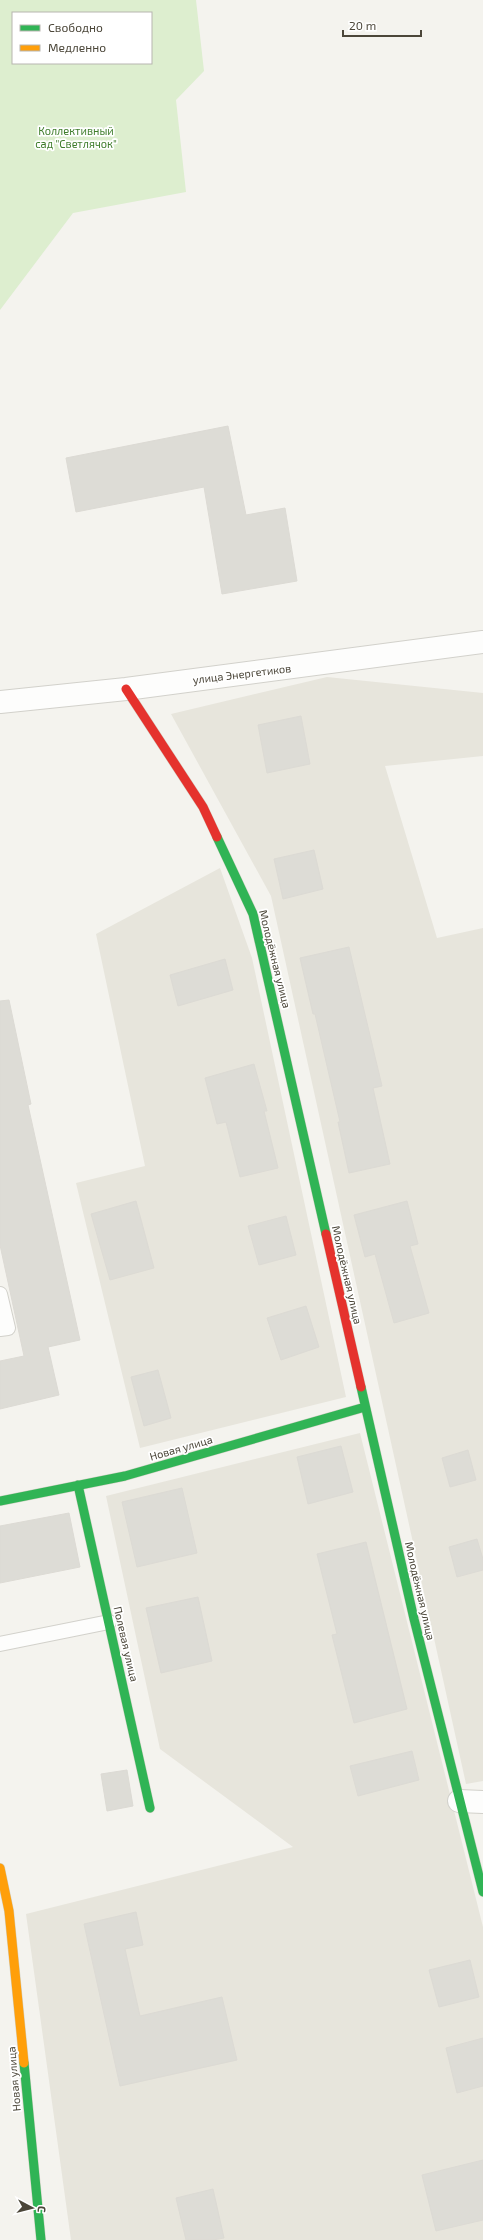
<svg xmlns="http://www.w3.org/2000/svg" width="483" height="2240" font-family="'Exo 2',sans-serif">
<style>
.residential{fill:#e7e5dc}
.green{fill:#ddeecf;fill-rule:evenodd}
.building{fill:#dddcd6;stroke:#dcdad4}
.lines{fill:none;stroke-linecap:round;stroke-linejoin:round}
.lane-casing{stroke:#d2d1cb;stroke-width:16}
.street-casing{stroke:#d2d1cb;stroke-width:24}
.fast-casing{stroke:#d2d1c5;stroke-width:10}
.slow-casing{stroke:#d2d1c5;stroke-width:10}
.jam-casing{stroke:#d2d1c5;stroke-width:10}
.lane{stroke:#fdfdfc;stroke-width:14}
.street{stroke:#fdfdfc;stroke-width:22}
.fast{stroke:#30b455;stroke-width:9}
.slow{stroke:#ff9f0a;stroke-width:9}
.jam{stroke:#e5322d;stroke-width:9}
.labels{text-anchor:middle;stroke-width:3.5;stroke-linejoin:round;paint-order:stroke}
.park-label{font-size:11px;fill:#3f7d2c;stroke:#fff}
.street-label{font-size:11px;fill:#4b4639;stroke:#fff}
</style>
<rect width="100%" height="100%" fill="#f4f3ee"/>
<path class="residential" d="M327 677 483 693V756L385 766 437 938 483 928V1781L466 1784 271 896 171 714Z
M220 868 252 958 346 1397 140 1448 76 1183 145 1166 96 934Z
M360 1433 483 1927V2240H71L26 1914 293 1847 160 1749 106 1496Z"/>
<path class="green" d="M0 0H196L204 71 176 100 186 192 73 213 0 310ZM13 13H151V63H13Z"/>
<path class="building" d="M228 426 246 515 285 508 297 581 222 594 204 487 76 512 66 458Z
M301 716 310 764 267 773 258 725Z
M314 850 323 889 283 899 274 859Z
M349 947 382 1086 373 1088 390 1164 349 1173 338 1122H340L315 1014H313L300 958Z
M225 959 233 990 178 1006 170 975Z
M9 1000 31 1104 28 1105 80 1340 48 1347 59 1395 0 1409V1361L24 1356 0 1245V1001Z
M254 1064 267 1111H264L278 1168 240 1177 226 1122 217 1124 205 1078Z
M136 1201 154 1268 110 1280 91 1214Z
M407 1201 418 1244 410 1246 429 1313 394 1323 375 1254 365 1257 354 1215Z
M286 1216 296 1255 259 1265 248 1226Z
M306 1306 319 1347 281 1360 267 1318Z
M158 1370 171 1418 144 1426 131 1377Z
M341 1446 353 1492 308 1504 297 1457Z
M468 1450 476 1480 450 1487 442 1458Z
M182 1488 197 1553 137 1567 122 1502Z
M69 1513 80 1567 0 1583V1526Z
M477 1539 483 1559V1570L457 1577 449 1547Z
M366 1542 407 1709 354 1723 332 1635 337 1634 317 1554Z
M198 1597 212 1661 161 1673 146 1608Z
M412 1751 419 1780 358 1796 350 1766Z
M127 1770 133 1806 107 1811 101 1774Z
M136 1912 143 1945 125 1949 140 2016 222 1997 237 2060 120 2086 84 1924Z
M470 1960 479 1997 439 2007 429 1970Z
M483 2038V2086L457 2093 446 2048Z
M483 2160V2220L436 2231 422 2175Z
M213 2189 224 2238 213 2240H186L176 2198Z"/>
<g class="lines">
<g class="lane-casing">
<path id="lane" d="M0 1294 8 1328 0 1329
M0 1644 109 1622"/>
</g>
<g class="street-casing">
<path id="street" d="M0 702 126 689 483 642
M459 1801 483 1802"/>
</g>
<g class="fast-casing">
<path id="fast" d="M217 837 253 914 326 1234
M361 1387 414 1619 483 1892
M78 1485 150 1808
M0 1501 125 1476 365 1407
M24 2063 41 2240"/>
</g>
<g class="slow-casing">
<path id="slow" d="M0 1868 9 1911 24 2063"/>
</g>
<g class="jam-casing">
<path id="jam" d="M126 689 203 807 217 837
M326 1234 361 1387"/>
</g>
<use href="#lane" class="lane"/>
<use href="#street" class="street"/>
<use href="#fast" class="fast"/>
<use href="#slow" class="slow"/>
<use href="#jam" class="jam"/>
</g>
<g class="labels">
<g class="park-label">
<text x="76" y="135">Коллективный<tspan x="76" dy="13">сад "Светлячок"</tspan></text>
</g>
<g class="street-label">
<text transform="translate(242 674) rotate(-7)" y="4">улица Энергетиков</text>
<text transform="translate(275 959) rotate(76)" y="4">Молодёжная улица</text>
<text transform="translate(347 1275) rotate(77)" y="4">Молодёжная улица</text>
<text transform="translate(181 1448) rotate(-16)" y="4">Новая улица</text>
<text transform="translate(420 1591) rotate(77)" y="4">Молодёжная улица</text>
<text transform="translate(126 1644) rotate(77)" y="4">Полевая улица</text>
<text transform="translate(14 2079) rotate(-95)" y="4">Новая улица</text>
</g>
</g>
<rect x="12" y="12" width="140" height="52" fill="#ffffff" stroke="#b7b5b0"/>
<rect x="20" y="25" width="20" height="6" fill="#30b455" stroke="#b7b5b0"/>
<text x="48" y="32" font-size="12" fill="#4b4639">Свободно</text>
<rect x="20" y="45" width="20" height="6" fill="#ff9f0a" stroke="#b7b5b0"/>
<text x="48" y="52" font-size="12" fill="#4b4639">Медленно</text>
<g transform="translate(32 2208) rotate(97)" stroke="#ffffff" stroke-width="3" paint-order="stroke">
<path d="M0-3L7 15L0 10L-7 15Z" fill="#4b4639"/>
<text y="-6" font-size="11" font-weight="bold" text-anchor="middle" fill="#4b4639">С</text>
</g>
<path d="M343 30v6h78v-6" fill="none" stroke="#4b4639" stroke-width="2"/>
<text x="349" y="30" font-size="12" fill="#4b4639" stroke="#ffffff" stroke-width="3" paint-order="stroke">20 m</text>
</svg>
